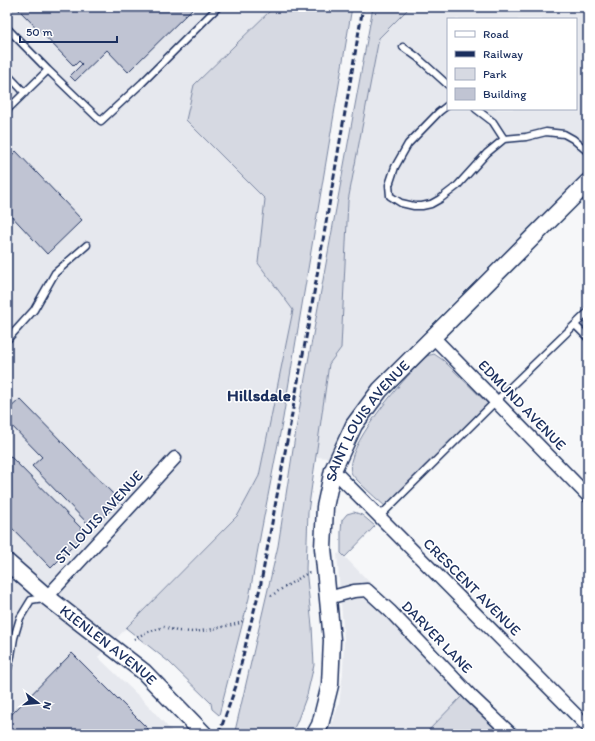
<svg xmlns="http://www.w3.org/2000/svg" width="595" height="741" font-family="Itim,sans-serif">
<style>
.built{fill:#e6e8ee;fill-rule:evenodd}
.green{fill:#d6d9e2;stroke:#7884a0}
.building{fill:#c0c4d3;stroke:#1b2f5e}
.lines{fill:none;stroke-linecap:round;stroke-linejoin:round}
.lane-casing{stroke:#1b2f5e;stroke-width:9}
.street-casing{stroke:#1b2f5e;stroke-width:15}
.secondary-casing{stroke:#1b2f5e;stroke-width:19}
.path{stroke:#1b2f5e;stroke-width:2.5;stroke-dasharray:1 3;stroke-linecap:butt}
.lane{stroke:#fff;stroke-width:6}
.street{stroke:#fff;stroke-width:12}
.secondary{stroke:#fff;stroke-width:16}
.rail{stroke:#1b2f5e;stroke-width:3;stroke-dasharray:6 3;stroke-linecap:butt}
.labels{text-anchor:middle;stroke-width:3;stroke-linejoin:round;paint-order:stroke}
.street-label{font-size:15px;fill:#1b2f5e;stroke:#fff}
.quarter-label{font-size:17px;font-weight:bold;fill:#1b2f5e;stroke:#fff}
</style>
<rect width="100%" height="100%" fill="#f6f7f9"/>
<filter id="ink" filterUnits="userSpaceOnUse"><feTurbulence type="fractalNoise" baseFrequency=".025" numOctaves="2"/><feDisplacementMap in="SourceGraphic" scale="8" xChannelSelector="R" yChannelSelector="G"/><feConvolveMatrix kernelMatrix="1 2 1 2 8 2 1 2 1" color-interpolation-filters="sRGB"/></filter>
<g filter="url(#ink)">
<path class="built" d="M7 7H274L194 85 186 120 265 199 258 263 293 310 259 476 238 515 98 657 146 703 174 734H7Z
M410 7H588V169L432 323 366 392 338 438 330 458 316 457 329 364 341 348 348 201 379 38ZM448 19H576V109H448Z
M341 553 472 687 425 734H328L339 704 343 673 344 639 337 554Z"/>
<path class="green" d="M274 7H352L283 418 261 532 249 598 219 715 212 709 211 703 169 662 126 628 238 515 259 476 293 310 258 263 265 199 186 120 194 85Z
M373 7H410L379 38 348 201 341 348 329 364 308 512 306 569 312 626 314 665 307 695 297 722 291 734H237L235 731 278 546 299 411Z
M434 354 443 360 488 404 385 506C379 501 352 477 351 472 344 448 399 385 415 368 419 364 422 360 426 357 428 355 431 355 434 354Z
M354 512 362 515 375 526 345 557 341 553V531L342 520 347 514Z
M464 694 504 734H425Z"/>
<path class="building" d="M16 7H194L128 72 107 50 75 81 70 76 82 64 79 61 74 66Z
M16 151 82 220 47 254 7 211V160Z
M20 399 120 501 92 528 32 466 42 457 7 421V411Z
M7 453 86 533 51 568 7 523Z
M72 653 153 734H7V719Z"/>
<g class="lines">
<g class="lane-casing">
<path id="lane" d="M7 28 48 70 7 110
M403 47 417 57 448 85
M48 70 101 121 142 83 218 7
M7 74 25 93
M448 105 439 112 408 144 395 167 389 185 390 196 401 203 414 206H422L431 204 440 199 457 186 487 153 504 139 526 137 546 132 564 134 573 139 588 152
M476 109 493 122 504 139
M575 325 588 338
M7 340 34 310 55 273 87 245
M379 517 496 401 588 312
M7 672 11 656 14 638 20 618 31 600 43 598"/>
</g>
<g class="street-casing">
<path id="street" d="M433 337 588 496
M333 470 588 727
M47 597 175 458
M328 598 354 591 367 590 390 611 470 695 511 734"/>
</g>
<g class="secondary-casing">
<g id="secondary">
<path id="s1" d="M7 562 47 597 144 672 204 734"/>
<path id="s2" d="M315 734 320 725 330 685 332 640 323 548 325 507 333 470 354 425 380 390 588 182"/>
</g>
</g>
<path class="path" d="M271 596 283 588 311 571
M134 639 145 633 164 627 177 631 193 632 208 630 236 624 240 623 244 620"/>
<use href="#lane" class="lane"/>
<use href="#street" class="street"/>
<use href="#secondary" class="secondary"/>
<path class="rail" d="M219 734 236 686 249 630 260 588 310 316 363 7"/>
</g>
</g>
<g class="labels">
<g class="street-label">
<text transform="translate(522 405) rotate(46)" y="5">EDMUND AVENUE</text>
<text dy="5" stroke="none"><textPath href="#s2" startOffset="328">SAINT LOUIS AVENUE</textPath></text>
<text transform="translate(99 517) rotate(-47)" y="5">ST LOUIS AVENUE</text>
<text transform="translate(472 587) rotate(45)" y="5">CRESCENT AVENUE</text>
<text transform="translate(437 637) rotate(46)" y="5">DARVER LANE</text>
<text dy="5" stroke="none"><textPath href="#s1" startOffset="131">KIENLEN AVENUE</textPath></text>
</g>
<g class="quarter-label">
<text x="259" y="401">Hillsdale</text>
</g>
</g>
<rect width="595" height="741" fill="none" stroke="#fff" stroke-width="24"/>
<rect x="12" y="12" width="571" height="717" fill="none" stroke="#1b2f5e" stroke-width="1.5" filter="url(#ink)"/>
<rect x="447" y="18" width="130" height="92" fill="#ffffff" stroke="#a4acbf"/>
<rect x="455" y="31" width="20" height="6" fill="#ffffff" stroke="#a4acbf"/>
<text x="483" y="38" font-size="12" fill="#1b2f5e">Road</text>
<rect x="455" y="51" width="20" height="6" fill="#1b2f5e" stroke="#a4acbf"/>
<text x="483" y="58" font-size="12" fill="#1b2f5e">Railway</text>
<rect x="455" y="68" width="20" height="12" fill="#d6d9e2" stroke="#a4acbf"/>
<text x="483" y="78" font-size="12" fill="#1b2f5e">Park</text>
<rect x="455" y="88" width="20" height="12" fill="#c0c4d3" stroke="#a4acbf"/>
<text x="483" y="98" font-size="12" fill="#1b2f5e">Building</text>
<g transform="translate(38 703) rotate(106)" stroke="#ffffff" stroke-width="3" paint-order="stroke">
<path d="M0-3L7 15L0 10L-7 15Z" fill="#1b2f5e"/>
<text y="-6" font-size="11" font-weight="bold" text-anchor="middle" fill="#1b2f5e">N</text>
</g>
<path d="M20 36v6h97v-6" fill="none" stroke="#1b2f5e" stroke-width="2"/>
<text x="26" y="36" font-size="12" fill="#1b2f5e" stroke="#ffffff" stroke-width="3" paint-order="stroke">50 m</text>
</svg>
